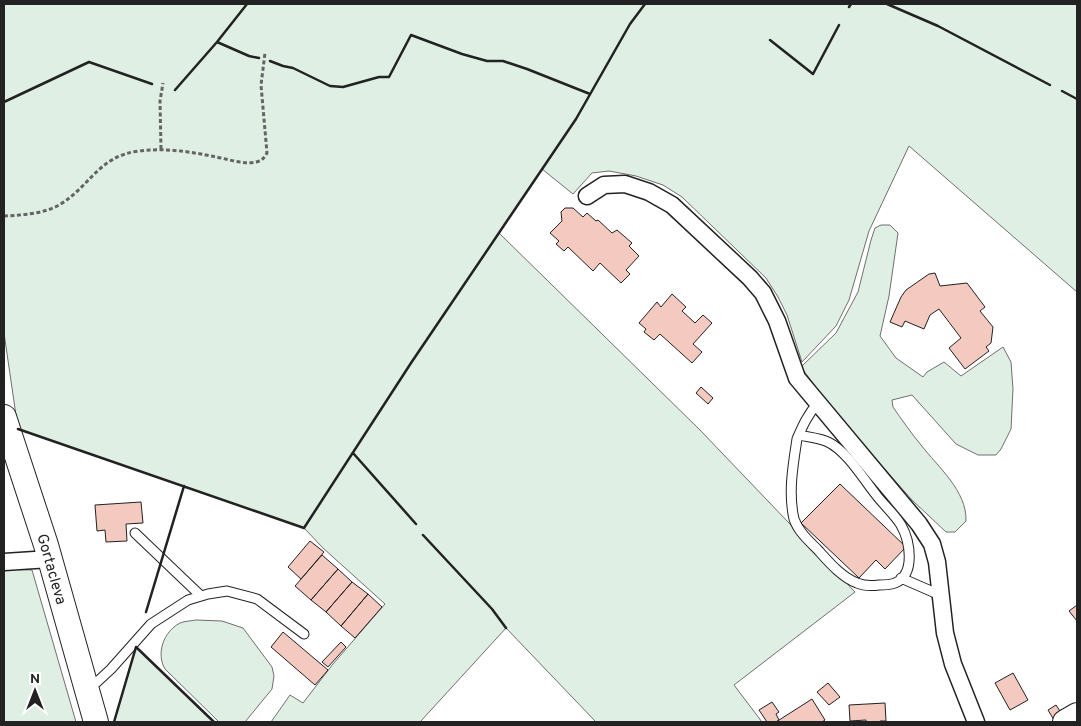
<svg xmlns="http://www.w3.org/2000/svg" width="1081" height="726" font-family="Overpass,sans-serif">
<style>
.green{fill:#e0efe3;stroke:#6f6f6f}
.building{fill:#f3c9c0;stroke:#222}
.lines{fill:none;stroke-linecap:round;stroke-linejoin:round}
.lane-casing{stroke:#222;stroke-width:11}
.street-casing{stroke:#222;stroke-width:19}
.secondary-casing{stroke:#222;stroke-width:26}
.path{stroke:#646464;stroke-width:3;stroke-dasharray:4 2.5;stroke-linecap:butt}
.lane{stroke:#fff;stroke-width:9}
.street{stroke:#fff;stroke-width:16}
.secondary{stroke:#fff;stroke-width:24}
.wall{stroke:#222;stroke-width:2.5}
.labels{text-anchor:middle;stroke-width:4;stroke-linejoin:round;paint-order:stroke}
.street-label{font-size:15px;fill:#222;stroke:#fff}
</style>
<rect width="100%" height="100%" fill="#fff"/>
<path class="green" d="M4 4H1077V292L909 146 869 231 849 300 836 326 802 362 787 315 778 297 766 278 682 197 663 185 636 176 609 171 592 173 573 194 542 169 499 233 700 430 855 592 734 685 762 722H596L506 628 420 722H271L290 695 303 703 333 664 385 604 323 548 304 528 18 429 4 333Z
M881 225H890L898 233 889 296 880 336 896 358 923 377 927 372 944 362 961 376 1003 347 1011 362 1013 389 1011 429 1001 449 996 455H978L956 444 912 395 892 400 893 407C902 420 911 433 921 445 938 467 967 491 966 521L955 532H946L912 500 836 414 801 367 836 333 858 292 871 240 875 228Z
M4 569 32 570 76 722H4Z
M196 620 222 621 243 628 272 667 274 676 272 689 245 722H219L165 669C156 654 163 632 180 623 185 621 191 621 196 620Z
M136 647 214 722H114Z"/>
<path class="building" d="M565 208H573L583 217 587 213 596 221 598 220 612 233 617 230 632 243 629 246 639 256 626 270 630 274 621 283 600 263 593 271 568 247 564 251 556 244 559 241 550 233 562 221 561 212Z
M935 273 940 286 967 283 985 307 980 311 993 327 991 343 986 347 989 351 965 369 949 348 961 338 939 309 930 315 924 329 905 321 902 327 890 322 901 297 906 290 929 274Z
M672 294 686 307 682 311 695 323 703 315 712 323 693 344 702 352 692 363 660 334 654 340 644 332 646 329 639 323 657 302 661 307Z
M701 387 713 398 708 404 696 393Z
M840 484 906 547 885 569 876 560 859 578 801 523Z
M141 502 143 523 126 524 127 541 106 542 105 530 97 531 95 505Z
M310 541 324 552 301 579 288 567Z
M322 555 338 569 311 600 295 586Z
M338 569 352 582 326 612 311 600Z
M352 582 368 594 341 626 326 612Z
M368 594 382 607 355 638 341 626Z
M1077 605V621L1069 611Z
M283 632 328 670 315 685 271 647Z
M341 642 346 647 328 667 322 662Z
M1013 673 1028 700 1010 710 995 683Z
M828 683 840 697 829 705 817 692Z
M812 699 825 720 822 722H776Z
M772 702 779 712 776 714 779 720 776 722H767L759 710Z
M885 703 886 721H880V722H866V720L850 721 849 705Z
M1056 705 1062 714 1054 720 1048 710Z"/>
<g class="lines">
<g class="lane-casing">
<path id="lane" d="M799 435C808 437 820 438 828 442 847 451 864 480 877 496 884 505 895 515 901 525 910 541 916 574 895 583 890 585 884 585 879 585 872 586 864 586 857 583 841 577 828 561 817 549 808 540 798 531 794 519 788 493 793 465 797 439 803 425 808 414 818 403
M135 533 201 596
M901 578 940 595
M87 687 97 682 111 669 151 624 188 600 208 594 227 591 257 599 304 634"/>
</g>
<g class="street-casing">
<path id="street" d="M587 196 604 185 625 184 649 192 672 205 750 278 763 293 777 321 797 378 919 524 932 544 937 562 945 633 953 664 976 722
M4 562 50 559"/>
</g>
<g class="secondary-casing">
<path id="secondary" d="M4 417 46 545 96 722
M1065 722 1077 715"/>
</g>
<path class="path" d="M161 149 160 101 163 83
M4 216C22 215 43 214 59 205 90 187 98 156 139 151 163 148 187 151 211 156 225 158 242 165 256 162 262 161 264 158 267 153L261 85 265 53"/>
<use href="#lane" class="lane"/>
<use href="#street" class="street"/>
<use href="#secondary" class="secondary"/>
<path class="wall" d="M887 4 938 26 1050 85
M849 7 851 4
M770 40 813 74 839 25
M217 42 249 56 259 58
M270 61 283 66 293 68 330 86 343 87 379 77H389L411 35 462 54 487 61H503L527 69 590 94
M175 90 217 42 247 4
M1062 91 1077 99
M4 102 89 62 152 84
M18 429 304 528 411 363 576 119 630 24 645 4
M353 453 416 524
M423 535 492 609 506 628
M146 612 184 486
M114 722 136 647 214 722"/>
</g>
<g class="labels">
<g class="street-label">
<text transform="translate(52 569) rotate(74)" y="5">Gortacleva</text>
</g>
</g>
<rect width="1081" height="726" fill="none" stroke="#222222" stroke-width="10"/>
<g transform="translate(35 691)" stroke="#ffffff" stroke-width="4" paint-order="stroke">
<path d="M0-4L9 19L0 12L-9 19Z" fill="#222222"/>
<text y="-8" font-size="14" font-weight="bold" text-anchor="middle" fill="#222222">N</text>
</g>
</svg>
